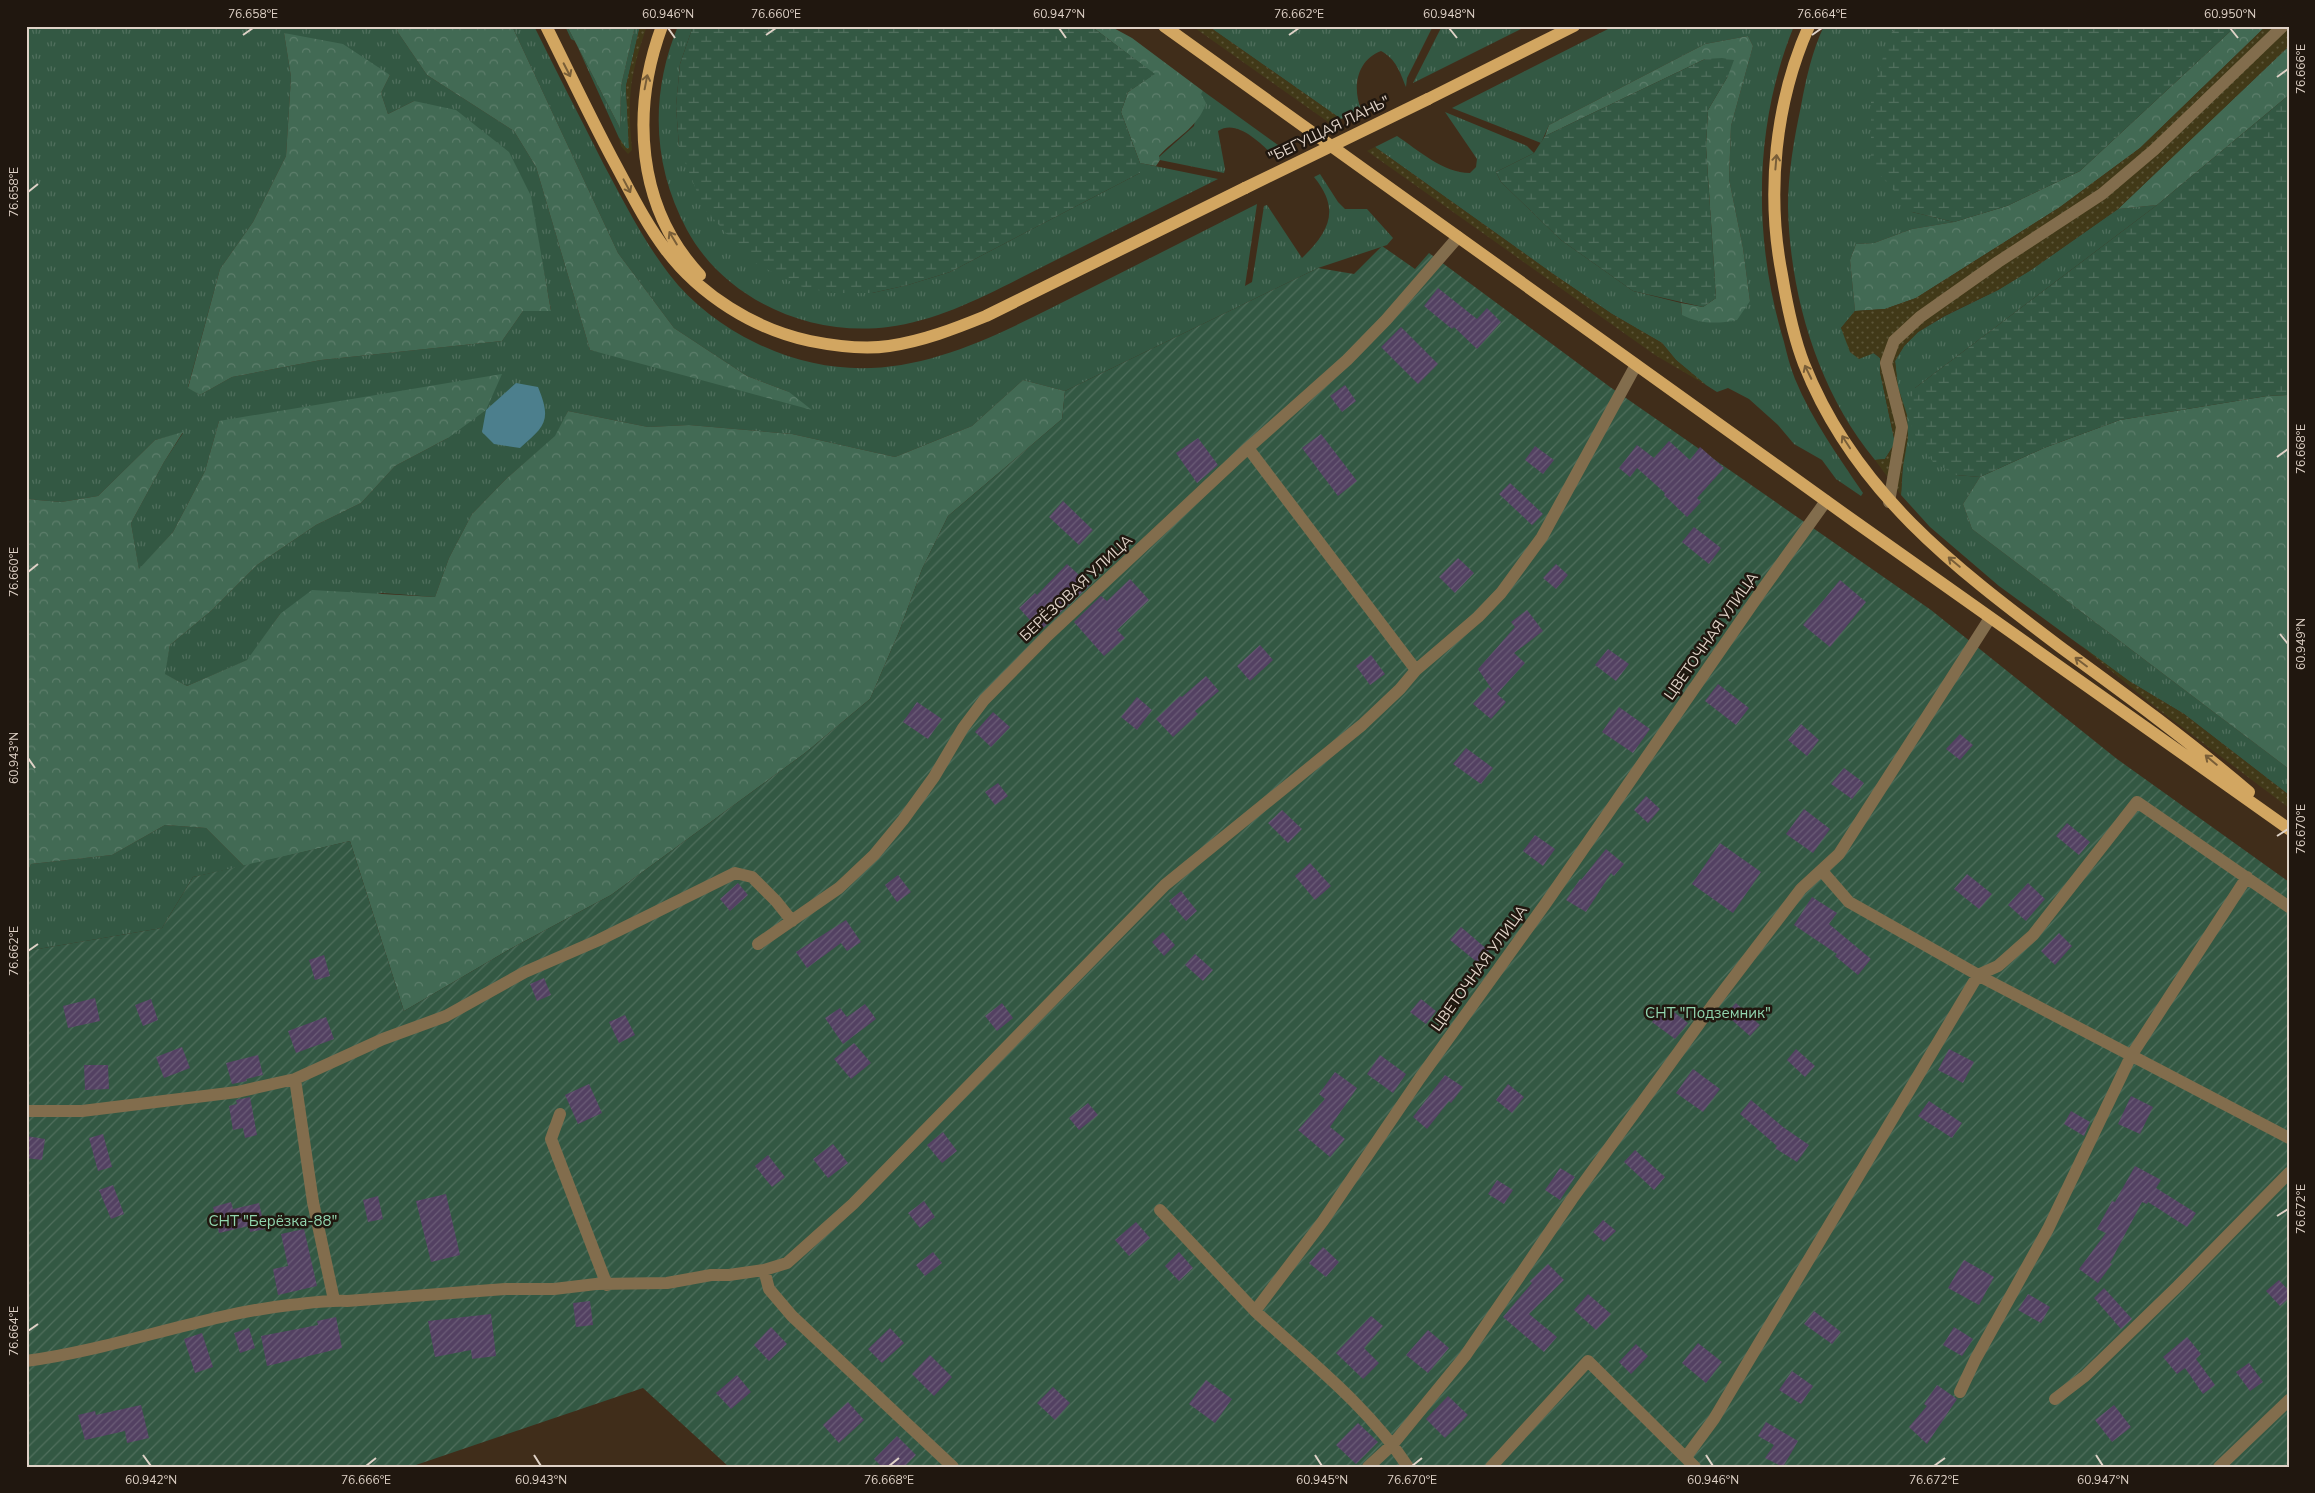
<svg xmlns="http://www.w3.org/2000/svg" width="2315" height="1493" font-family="'Nunito Sans',sans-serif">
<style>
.grass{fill:url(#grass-tufts);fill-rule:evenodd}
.forest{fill:url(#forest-crowns)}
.wetland{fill:url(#wetland-marsh)}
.sand{fill:url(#sand-dots)}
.garden{fill:url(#garden-furrows)}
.water{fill:#4c7f8d}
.building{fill:url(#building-hatch)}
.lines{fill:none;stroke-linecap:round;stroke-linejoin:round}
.minor{stroke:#826d4d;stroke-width:12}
.major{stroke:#d2a661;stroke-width:12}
.major-bridge{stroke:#d2a661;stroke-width:12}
.oneway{stroke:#795e38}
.ticks{fill:none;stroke:#dfd2c7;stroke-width:2}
.labels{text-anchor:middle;stroke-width:5;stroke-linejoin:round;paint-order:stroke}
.street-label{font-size:15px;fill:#dfd2c7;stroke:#20170f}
.park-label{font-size:15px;fill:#92d6af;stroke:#20170f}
.neatline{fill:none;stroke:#dfd2c7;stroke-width:2}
.ticks-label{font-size:12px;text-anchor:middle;fill:#dfd2c7}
</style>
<defs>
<pattern id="grass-tufts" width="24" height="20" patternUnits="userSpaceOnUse" patternTransform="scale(1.25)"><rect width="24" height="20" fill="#335843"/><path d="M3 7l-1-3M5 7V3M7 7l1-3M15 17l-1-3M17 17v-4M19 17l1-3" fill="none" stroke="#506f5d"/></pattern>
<pattern id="forest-crowns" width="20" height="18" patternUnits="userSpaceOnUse" patternTransform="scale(1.25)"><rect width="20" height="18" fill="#426a54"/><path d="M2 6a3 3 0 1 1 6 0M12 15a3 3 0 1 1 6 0" fill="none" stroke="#5d7e6b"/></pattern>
<pattern id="wetland-marsh" width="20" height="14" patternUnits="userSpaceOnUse" patternTransform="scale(1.25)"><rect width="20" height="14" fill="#335843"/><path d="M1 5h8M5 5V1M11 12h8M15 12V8" fill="none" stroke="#506f5d"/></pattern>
<pattern id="sand-dots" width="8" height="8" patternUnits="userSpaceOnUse" patternTransform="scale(1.25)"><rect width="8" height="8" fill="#413918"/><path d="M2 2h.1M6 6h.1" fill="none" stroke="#5c5538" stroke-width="1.8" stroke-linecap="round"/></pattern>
<pattern id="garden-furrows" width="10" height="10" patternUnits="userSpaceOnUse" patternTransform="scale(1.25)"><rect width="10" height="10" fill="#335843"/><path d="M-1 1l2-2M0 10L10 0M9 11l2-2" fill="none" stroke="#506f5d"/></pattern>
<pattern id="building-hatch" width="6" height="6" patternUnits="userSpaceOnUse" patternTransform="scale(1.25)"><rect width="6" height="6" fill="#534162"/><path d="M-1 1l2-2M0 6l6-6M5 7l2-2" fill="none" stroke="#6b5c77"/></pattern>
</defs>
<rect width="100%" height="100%" fill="#402d1a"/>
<path class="grass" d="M26 26H398L397 31 427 75 514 131 536 167 590 350 789 392 747 376 674 328 618 253 512 26H534C557 73 581 119 604 165 624 202 643 240 669 274 692 304 723 327 756 343 880 403 979 344 1089 289 1145 261 1201 232 1257 204L1245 286 1252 282 1264 206 1267 205 1302 258C1329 232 1341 210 1314 177L1320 174 1338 202 1345 209H1367L1393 238 1387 245 1318 268 1065 391 1023 380 972 426 895 457 792 434 689 425 648 427 568 411 556 436 507 478 472 514 449 558 435 597 382 593 280 614 248 660 187 686 164 674 170 645 211 611 257 565 316 525 361 503 395 466 448 438 219 421 205 471 173 532 139 570 131 523 164 462 183 433 155 440 98 496 61 502 26 499ZM284 33 390 75 381 93 388 114 414 101 541 256 551 310 523 311 502 341 321 360 232 377 200 395 188 387 220 269 253 222 286 156 291 77Z
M565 26H567L620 128 621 86 635 26H640L626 86 629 148 626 149 619 138 575 41 571 39Z
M678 26H693L680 64 676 106 679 147 831 293H872L908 285 950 272 1140 173V163L1218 179C1162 207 1106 235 1050 263 1000 288 945 320 888 327 810 337 725 300 687 230 652 165 650 94 678 26Z
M1208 26H1433L1407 78 1406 87C1400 72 1396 59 1381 51 1357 60 1352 87 1361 109L1341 119Z
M1442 26H1527L1413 83Z
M1614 26H1794C1753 126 1753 240 1784 342 1787 354 1790 367 1795 379 1812 420 1838 456 1863 493L1861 496 1836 479 1822 460 1794 444 1778 425 1749 399 1728 388 1717 392 1706 385 1676 360 1662 343 1612 314 1556 276 1375 147 1397 136C1418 150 1443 173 1470 173L1476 167 1477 159 1445 112 1527 146 1534 153 1496 172 1501 182 1561 240 1633 291 1681 303 1682 315 1750 301 1743 248 1729 179 1731 126 1753 46 1748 36 1705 44 1549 125 1541 143 1452 108Z
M1824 26H1897L1889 37 1912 212 1954 222 1912 229 1874 243 1856 244 1850 260 1855 311 1841 328 1880 358V372L1895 443 1885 459 1875 460C1818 391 1790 296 1788 207 1788 174 1794 139 1801 106 1806 79 1812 51 1824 26Z
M1203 91 1282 148 1271 153C1258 141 1236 119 1218 131L1225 169 1224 173 1160 160 1159 157 1194 126 1200 94Z
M2157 205 1915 388 1956 475 1980 477 1963 504 1972 529 2289 769V795L2184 714 2129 681 1999 586 1930 527 1901 495 1904 450 1895 361 1904 346 1918 332 1945 316 1998 290 2031 270 2118 209Z
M165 825 206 828 244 866 193 877 162 928 26 951V876L31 864 112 855Z"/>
<path class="forest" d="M398 26H512L618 253 674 328 747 376 789 392 812 410 590 350 536 167 514 131 427 75 397 31Z
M567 26H635L621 86 620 128Z
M1091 26H1110L1132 38 1203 91 1201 94 1206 103C1198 128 1175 138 1159 156L1160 160 1156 166 1140 163 1121 112 1128 92 1154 74Z
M2236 26H2266L2140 148 2060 207 1916 298 1885 309 1855 311 1850 260 1856 244 1874 243 1912 229 1954 222 2007 206 2080 171Z
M284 33 343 44 390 75 381 93 388 114 414 101 456 110 509 152 531 196 551 311H523L502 341 321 360 232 377 200 395 188 388 220 269 253 222 286 156 291 77Z
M1748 36 1753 46 1731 126 1729 179 1743 248 1750 301 1737 320C1717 324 1700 324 1682 315L1681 303 1703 307 1716 298 1706 146 1708 110 1728 76 1705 59 1545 136 1549 125 1705 44Z
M2289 46V95L2157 205 2118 209Z
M502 374 486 410 448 438 395 466 361 503 316 525 257 565 211 611 170 645 165 674 187 686 247 660 280 614 312 590 435 597 449 558 472 514 507 478 555 436 568 411 648 427 689 425 792 434 895 457 972 426 1023 380 1065 391 1062 419 948 516 922 569 899 632 870 699 805 753 611 895 510 949 404 1011 350 841 244 866 206 828 165 825 112 855 31 864 26 876V499L61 502 98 496 155 440 183 432 164 462 131 523 139 569 173 532 205 471 219 421Z
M2289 395V769L1972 529 1963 504 1980 477 2044 448 2120 420 2267 396Z"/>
<path class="wetland" d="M693 26H1091L1155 74 1128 92 1121 112 1140 163V173L950 272 908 285 872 293H831L799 286 751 261 703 207 679 147 676 106 680 64Z
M1897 26H2236L2080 171 2007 206 1954 222 1912 212 1871 164V99L1889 36Z
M1722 58 1734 60 1728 76 1708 110 1706 146 1716 298 1703 307 1633 291 1561 240 1501 182 1496 172 1534 153 1545 136 1705 59Z
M2289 95V395L2267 396 2120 420 2044 448 1980 477 1956 475 1933 462 1917 439 1907 415 1915 388 2157 205Z"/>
<path class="sand" d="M640 26H647C630 74 627 99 632 150L628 154 621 146 619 138 626 148H629L626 86Z
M1192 26H1208L1341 119 1331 124Z
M2266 26H2289V46L2118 209 2031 270 1998 290 1944 316 1918 332 1904 346 1895 361 1898 387 1907 415 1908 438 1902 472 1901 495 1875 460 1885 459 1895 443 1880 372V358L1874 353 1859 359 1850 352 1841 328 1855 311 1885 309 1916 298 2060 207 2140 148Z
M1375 147 1556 276 1612 314 1662 343 1676 360 1706 385 1655 355 1367 151Z
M2079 644 2129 681 2184 714 2289 795V808L2150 703Z"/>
<path class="garden" d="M1382 246 1415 269 1429 253 1610 387 1931 610 2117 759 2289 882V1467H729L643 1388 410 1467H26V951L162 928 193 877 350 841 404 1011 510 949 611 895 805 753 870 699 899 632 922 569 948 516 1062 419 1065 391 1318 268 1354 274Z"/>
<path class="water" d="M516 383 538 387C552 421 545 426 520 448L494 444 482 432 486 410Z"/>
<path class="building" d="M1438 288 1477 319 1487 308 1501 322 1477 349 1454 327 1452 329 1424 306Z
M1401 327 1438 364 1418 384 1381 347Z
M1345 385 1356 401 1342 412 1330 396Z
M1321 434 1357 481 1338 496 1302 448Z
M1198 438 1218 465 1197 483 1176 453Z
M1669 441 1690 460 1700 447 1724 468 1697 498 1701 502 1687 517 1664 495 1665 493 1637 468 1630 477 1619 468 1637 445 1654 458Z
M1535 446 1554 460 1543 474 1525 460Z
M1510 483 1543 514 1532 525 1499 494Z
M1063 501 1093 530 1079 545 1049 517Z
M1694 527 1721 548 1709 564 1682 542Z
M1458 558 1474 573 1455 593 1439 577Z
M1067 564 1090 585 1040 631 1019 608 1035 593 1037 595Z
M1556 564 1568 575 1556 589 1543 578Z
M1130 579 1149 600 1117 630 1125 638 1104 656 1074 622 1101 596 1107 601Z
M1840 580 1866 602 1830 647 1803 625Z
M1527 610 1543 631 1514 653 1525 663 1497 694 1506 702 1491 719 1473 704 1488 687 1493 691 1478 669 1515 627 1511 622Z
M1260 645 1273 660 1250 681 1237 666Z
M1608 649 1629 664 1616 681 1595 665Z
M1371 655 1385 674 1370 685 1356 666Z
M1206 676 1219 691 1195 711 1198 714 1173 737 1156 719 1180 696 1182 697Z
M1718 684 1749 708 1736 725 1705 701Z
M1137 697 1152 710 1137 730 1121 717Z
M917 702 942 719 928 739 903 722Z
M1619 707 1650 729 1633 753 1602 732Z
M993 712 1010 727 991 747 975 732Z
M1801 724 1819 740 1807 756 1788 740Z
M1960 734 1973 745 1960 760 1946 749Z
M1466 748 1493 768 1481 784 1453 764Z
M1844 768 1864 783 1852 799 1831 784Z
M998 783 1008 796 995 805 985 792Z
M1646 796 1660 809 1648 823 1634 810Z
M1804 809 1830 829 1813 853 1786 834Z
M1282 810 1302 829 1288 843 1268 823Z
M2067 823 2090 842 2079 855 2056 836Z
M1535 835 1555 849 1543 866 1523 851Z
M1720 843 1761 872 1733 913 1692 884Z
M1606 849 1624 864 1614 876 1611 873 1586 912 1566 900 1580 879 1581 880Z
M1310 863 1331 886 1315 900 1295 876Z
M1967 874 1992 894 1979 909 1954 889Z
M898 875 911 892 897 902 885 885Z
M738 883 748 895 730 911 720 899Z
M2028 883 2045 899 2026 921 2008 905Z
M1181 891 1197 911 1186 921 1169 901Z
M1812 897 1837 913 1829 924 1871 959 1858 975 1835 956 1837 954 1794 925Z
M846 920 861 942 847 951 841 943 807 968 796 952Z
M1461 927 1489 951 1478 963 1450 940Z
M1163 932 1175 945 1164 956 1152 942Z
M2059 933 2072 946 2055 965 2041 951Z
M1195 954 1213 970 1203 981 1185 965Z
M324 955 330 976 315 980 309 960Z
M544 978 551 995 537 1001 530 984Z
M95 998 100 1021 68 1028 63 1006Z
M151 999 158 1020 143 1026 135 1005Z
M1421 999 1436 1011 1426 1024 1410 1012Z
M1002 1003 1013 1018 997 1031 985 1016Z
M1736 1003 1760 1025 1750 1036 1725 1014Z
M865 1004 876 1019 843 1044 825 1018 840 1008 847 1017Z
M1665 1005 1688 1023 1675 1039 1652 1022Z
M625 1015 635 1035 619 1043 609 1022Z
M326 1017 334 1039 296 1053 288 1031Z
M854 1043 871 1063 851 1079 834 1059Z
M182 1047 190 1068 164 1078 156 1057Z
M1796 1049 1815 1066 1805 1077 1787 1060Z
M1949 1049 1974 1062 1963 1083 1938 1070Z
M258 1055 263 1075 246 1079 247 1081 232 1084 226 1063Z
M1380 1055 1406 1074 1393 1093 1367 1074Z
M84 1065H108L109 1089 85 1090Z
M1693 1069 1720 1089 1703 1112 1676 1093Z
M1335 1072 1357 1088 1330 1127 1345 1139 1330 1157 1298 1130 1325 1099 1319 1094Z
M1445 1075 1463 1087 1451 1103 1449 1101 1427 1129 1413 1117Z
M589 1084 602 1113 578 1124 565 1095Z
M1508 1084 1524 1097 1512 1113 1496 1100Z
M2131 1096 2153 1107 2140 1134 2118 1124Z
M250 1097 257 1135 245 1138 243 1128 233 1130 229 1106 237 1104 236 1100Z
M1751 1100 1783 1127 1809 1145 1797 1162 1775 1148 1777 1146 1740 1114Z
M1929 1101 1962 1123 1952 1138 1918 1116Z
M1088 1103 1098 1115 1079 1130 1069 1118Z
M2071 1111 2090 1122 2084 1136 2064 1124Z
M943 1132 957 1151 942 1163 927 1145Z
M103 1134 112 1167 98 1171 89 1138Z
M26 1136 45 1139 42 1160 26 1158Z
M833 1144 848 1163 828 1178 813 1159Z
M1635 1150 1665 1177 1654 1190 1624 1162Z
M768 1155 785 1177 772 1187 755 1166Z
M2135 1166 2161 1180 2156 1188 2196 1213 2187 1227 2148 1202 2147 1204 2142 1202 2110 1263 2112 1264 2098 1283 2079 1269 2106 1233 2097 1229 2112 1201 2115 1202Z
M1560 1168 1575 1177 1560 1200 1545 1190Z
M1497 1180 1513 1190 1504 1204 1488 1194Z
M113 1185 124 1214 111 1219 99 1190Z
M446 1194 460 1255 431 1262 416 1201Z
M378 1196 383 1219 368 1222 363 1200Z
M924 1201 935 1217 920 1228 908 1213Z
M231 1202 233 1209 259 1203 265 1229 250 1232 249 1226 219 1233 213 1207Z
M1603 1220 1616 1231 1604 1242 1593 1232Z
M1136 1222 1150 1238 1129 1256 1115 1240Z
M304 1229 317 1286 278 1295 273 1269 288 1266 281 1234Z
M1323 1247 1339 1262 1326 1277 1309 1263Z
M933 1252 942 1263 925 1276 916 1265Z
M1179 1252 1193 1268 1179 1281 1165 1266Z
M1964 1260 1994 1277 1979 1305 1948 1288Z
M1548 1264 1564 1280 1529 1314 1557 1337 1544 1352 1503 1317 1532 1283 1530 1281Z
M2279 1280 2289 1291V1298L2280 1306 2266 1291Z
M2104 1288 2132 1319 2121 1329 2094 1298Z
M1588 1294 1611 1314 1596 1330 1574 1310Z
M2028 1294 2050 1307 2041 1323 2018 1310Z
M590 1301 593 1325 576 1327 573 1303Z
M1814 1311 1841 1332 1832 1344 1804 1324Z
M491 1314 496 1356 472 1359 471 1350 435 1357 428 1321Z
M1371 1316 1383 1326 1364 1348 1379 1363 1363 1379 1336 1353Z
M336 1317 342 1348 267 1366 261 1336 318 1325 317 1321Z
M771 1327 787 1344 769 1361 754 1345Z
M1954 1327 1973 1339 1962 1356 1943 1345Z
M249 1328 255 1348 240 1353 234 1333Z
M890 1328 904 1343 882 1363 868 1349Z
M1428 1330 1449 1348 1428 1373 1406 1355Z
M202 1333 213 1367 195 1373 184 1339Z
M2187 1337 2201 1354 2196 1359 2215 1385 2203 1394 2185 1368 2177 1374 2163 1357Z
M1698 1343 1722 1362 1706 1383 1682 1363Z
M1636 1344 1648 1356 1631 1374 1619 1362Z
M930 1355 952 1377 934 1396 912 1374Z
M2249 1363 2263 1382 2250 1391 2236 1372Z
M1792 1371 1813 1386 1801 1404 1779 1390Z
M737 1375 751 1392 731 1409 716 1393Z
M1206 1380 1232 1399 1215 1423 1189 1404Z
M1937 1385 1957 1399 1927 1444 1909 1427 1927 1406 1924 1404Z
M1053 1387 1070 1403 1055 1420 1037 1403Z
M1448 1396 1468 1415 1445 1438 1426 1419Z
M848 1402 864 1420 839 1443 823 1425Z
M141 1405 149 1438 127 1443 125 1431 85 1440 78 1415 95 1411 96 1415Z
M2114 1405 2131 1427 2112 1442 2095 1420Z
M1766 1422 1798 1441 1783 1467 1765 1458 1774 1445 1758 1436Z
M1358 1423 1378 1442 1356 1464 1336 1445Z
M897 1436 916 1455 904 1467H882L874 1459Z"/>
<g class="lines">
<path class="minor" d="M1248 448 1416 670
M1889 502 1902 427 1886 363 1894 341 1920 317 1998 262 2102 194 2154 150 2283 26
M1822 871 1849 902 1987 980 2289 1138
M758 944 839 888 874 855 903 820 934 777 963 728 984 700 1048 635 1248 448 1347 360 1386 320 1458 237
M295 1079 383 1039 446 1016 525 972 599 940 735 873 752 877 776 901 792 921
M26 1111H82L237 1092 295 1079 313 1202 334 1300
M560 1114 551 1139 607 1285
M1160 1210 1255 1311 1323 1221 1420 1078 1546 903 1760 593 1826 501
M764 1270 769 1289 792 1316 953 1467
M1255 1311C1308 1360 1368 1406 1408 1467
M26 1361C116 1349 201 1315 290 1305 309 1303 328 1300 347 1301L505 1289H554L596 1284 667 1283 711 1275H729L764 1270 787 1263 853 1204 1165 885 1362 725 1400 689 1416 670 1478 617 1501 593 1542 537 1636 365
M1960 1392 1975 1360 2048 1229 2131 1056 2247 877
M2055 1399 2085 1376 2178 1286 2289 1173
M1686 1457 1714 1419 1978 975 1998 966 2033 935 2137 802 2289 907
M1368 1467 1393 1444 1465 1356 1572 1199 1712 1006 1801 889 1839 854 1990 618
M1491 1467 1588 1361 1695 1467
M2219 1467 2289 1400"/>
<path class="major" d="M546 26C568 70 589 115 612 158 629 189 644 221 666 250 700 295 754 329 810 341 835 346 862 350 889 346 923 341 954 329 986 316L1245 188
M662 26C631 110 636 207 700 275
M1164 26 1854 521 2289 829
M1809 26C1775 102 1766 193 1782 275 1787 305 1793 336 1804 364 1855 493 1957 569 2063 649 2126 695 2189 741 2249 792
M1428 99 1574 26"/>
<path class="major-bridge" d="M1245 188 1428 99"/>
</g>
<defs><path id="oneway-shaft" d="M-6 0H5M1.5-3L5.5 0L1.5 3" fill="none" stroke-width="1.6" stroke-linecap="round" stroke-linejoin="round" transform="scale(1.25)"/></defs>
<g class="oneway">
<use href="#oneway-shaft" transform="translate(567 70) rotate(63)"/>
<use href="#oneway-shaft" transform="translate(646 82) rotate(-79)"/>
<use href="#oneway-shaft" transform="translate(1776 162) rotate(-85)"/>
<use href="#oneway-shaft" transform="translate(627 186) rotate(62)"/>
<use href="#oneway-shaft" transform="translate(673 238) rotate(-121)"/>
<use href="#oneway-shaft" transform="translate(1808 372) rotate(-116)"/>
<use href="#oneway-shaft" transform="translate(1846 442) rotate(-123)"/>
<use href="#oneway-shaft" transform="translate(1954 562) rotate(-140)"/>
<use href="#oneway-shaft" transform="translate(2081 662) rotate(-143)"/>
<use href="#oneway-shaft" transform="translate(2211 760) rotate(-140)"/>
</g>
<path class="ticks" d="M668 28 675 38M1059 28 1066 38M1449 28 1457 38M2230 28 2238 38M243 35 253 28M766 35 776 28M1289 35 1299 28M1812 35 1822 28M2277 77 2288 69M28 192 38 184M2277 457 2288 449M28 572 38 564M2280 634 2288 644M28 758 35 768M2277 836 2288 829M28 951 38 944M2277 1216 2288 1209M28 1331 38 1324M143 1455 151 1466M534 1455 541 1466M1315 1455 1322 1466M1706 1455 1713 1466M2096 1455 2103 1466M366 1466 376 1458M889 1466 899 1458M1412 1466 1422 1458M1934 1466 1945 1458"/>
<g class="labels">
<g class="street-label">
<text transform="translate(1329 129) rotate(-26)" y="5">"БЕГУЩАЯ ЛАНЬ"</text>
<text transform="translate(1076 588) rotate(-43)" y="5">БЕРЁЗОВАЯ УЛИЦА</text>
<text transform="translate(1711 636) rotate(-55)" y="5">ЦВЕТОЧНАЯ УЛИЦА</text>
<text transform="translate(1479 968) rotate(-54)" y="5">ЦВЕТОЧНАЯ УЛИЦА</text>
</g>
<g class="park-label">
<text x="1708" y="1018">СНТ "Подземник"</text>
<text x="273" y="1226">СНТ "Берёзка-88"</text>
</g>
</g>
<rect width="2315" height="1493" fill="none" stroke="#20170f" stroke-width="55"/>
<rect x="28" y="28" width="2260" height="1438" class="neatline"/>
<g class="ticks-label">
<text x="253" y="18">76.658°E</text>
<text x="668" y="18">60.946°N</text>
<text x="776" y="18">76.660°E</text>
<text x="1059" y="18">60.947°N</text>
<text x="1299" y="18">76.662°E</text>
<text x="1449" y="18">60.948°N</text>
<text x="1822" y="18">76.664°E</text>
<text x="2230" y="18">60.950°N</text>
<text transform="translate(2301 69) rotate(-90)" y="4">76.666°E</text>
<text transform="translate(14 192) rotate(-90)" y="4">76.658°E</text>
<text transform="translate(2301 449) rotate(-90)" y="4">76.668°E</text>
<text transform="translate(14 572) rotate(-90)" y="4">76.660°E</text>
<text transform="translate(2301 644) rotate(-90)" y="4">60.949°N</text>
<text transform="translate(14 758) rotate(-90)" y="4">60.943°N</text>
<text transform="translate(2301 829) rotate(-90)" y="4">76.670°E</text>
<text transform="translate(14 951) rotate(-90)" y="4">76.662°E</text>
<text transform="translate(2301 1209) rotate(-90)" y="4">76.672°E</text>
<text transform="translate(14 1331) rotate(-90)" y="4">76.664°E</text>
<text x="151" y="1484">60.942°N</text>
<text x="366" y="1484">76.666°E</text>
<text x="541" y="1484">60.943°N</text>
<text x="889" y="1484">76.668°E</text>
<text x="1322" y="1484">60.945°N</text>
<text x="1412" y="1484">76.670°E</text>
<text x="1713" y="1484">60.946°N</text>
<text x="1934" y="1484">76.672°E</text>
<text x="2103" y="1484">60.947°N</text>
</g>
</svg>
